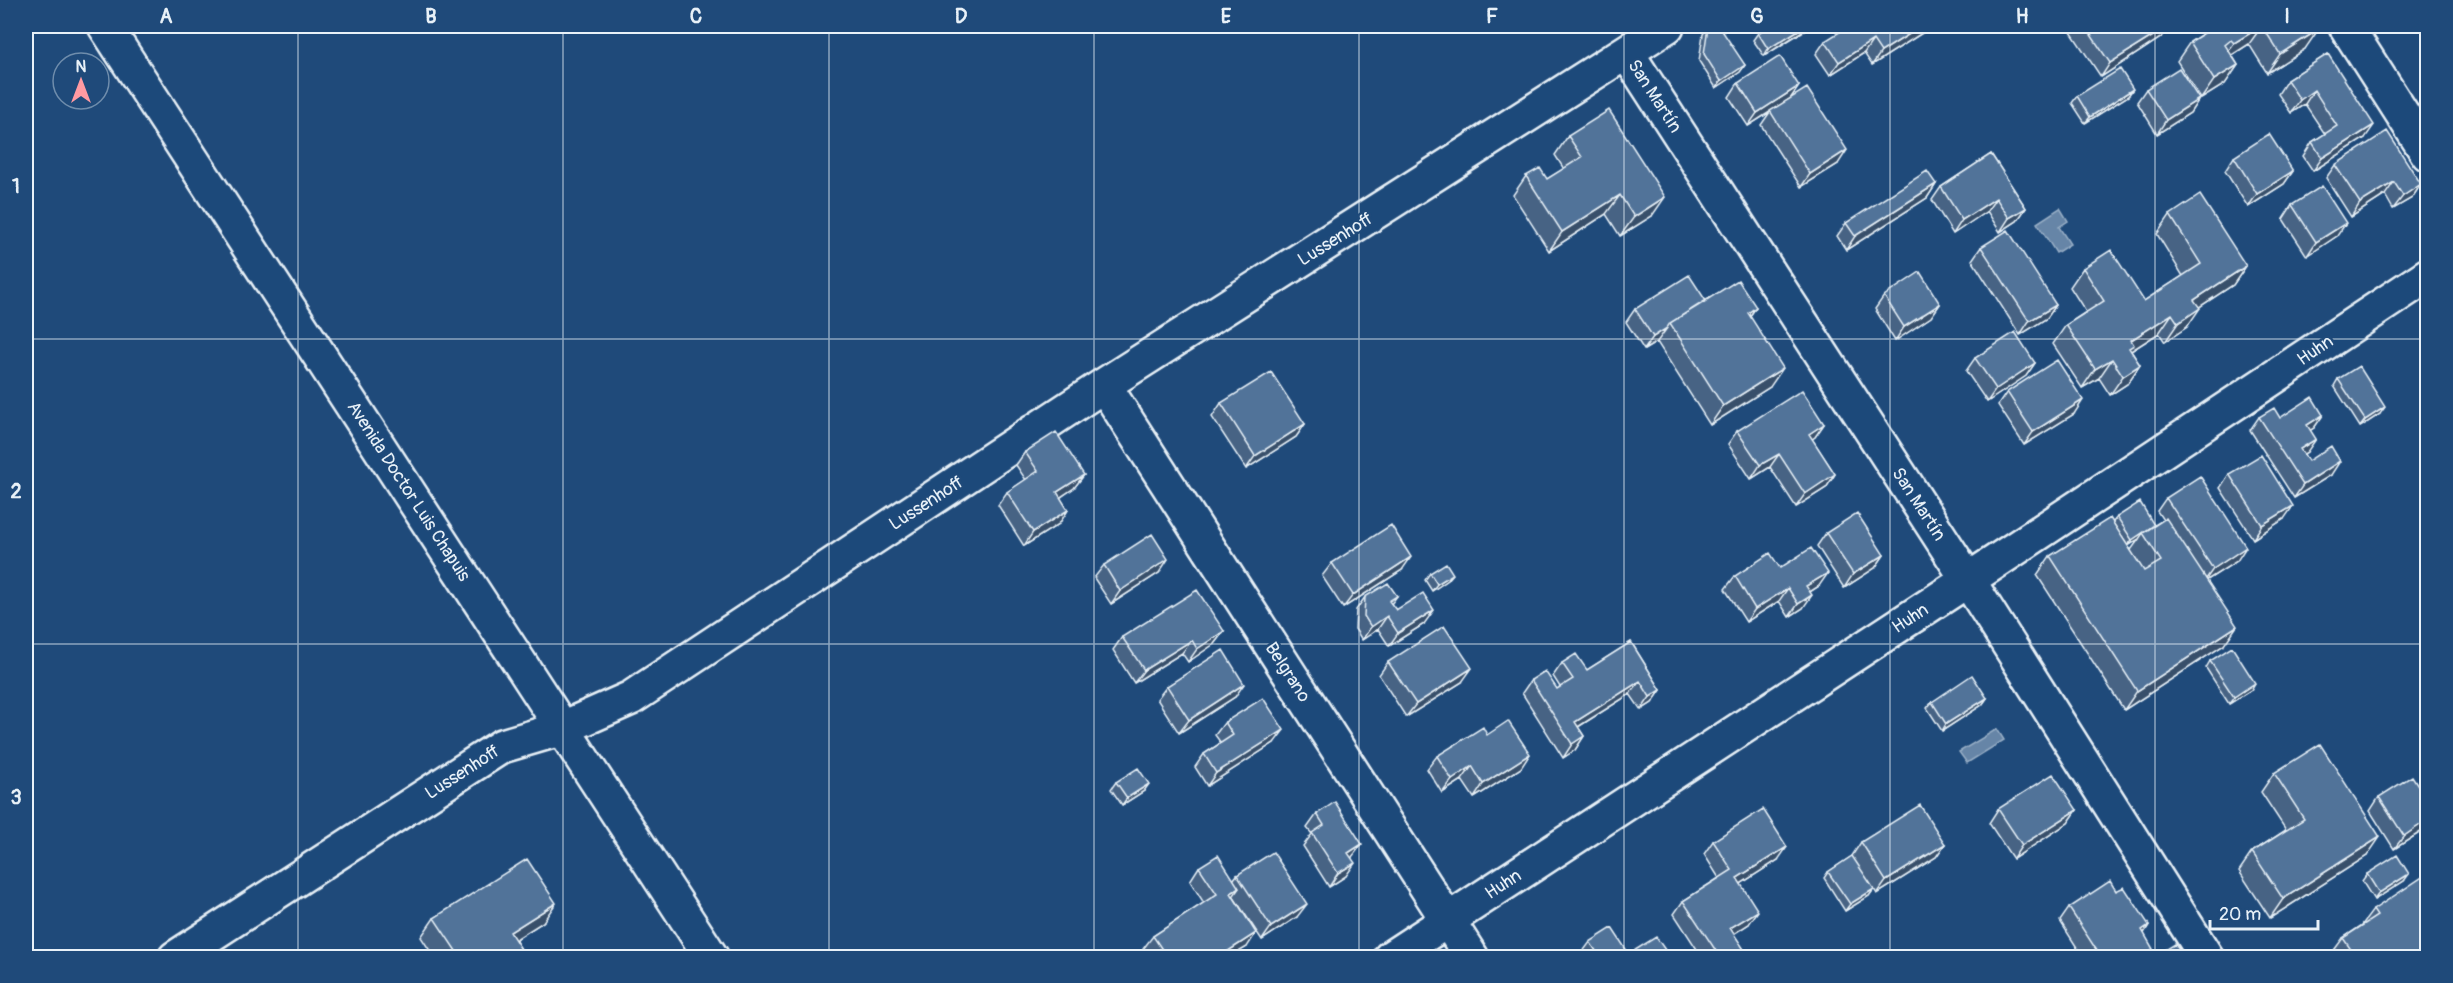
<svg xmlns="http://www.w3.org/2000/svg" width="2453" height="983" font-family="Pangolin,sans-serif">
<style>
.water{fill:#6685a7;stroke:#9ab0c7;stroke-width:1.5}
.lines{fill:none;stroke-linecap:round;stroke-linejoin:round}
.minor-casing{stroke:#e8f1f8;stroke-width:38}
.major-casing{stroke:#e8f1f8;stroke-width:38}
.minor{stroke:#1f4a7a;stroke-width:33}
.major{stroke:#1f4a7a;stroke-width:33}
.wall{fill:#466384;stroke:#e8f1f8;stroke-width:1.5;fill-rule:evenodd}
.shaded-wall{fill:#39506b;stroke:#e8f1f8;stroke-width:1.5}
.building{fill:#517399;stroke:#e8f1f8;stroke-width:1.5}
.grid{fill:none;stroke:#e8f1f8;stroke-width:1.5;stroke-opacity:0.55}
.labels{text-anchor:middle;stroke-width:5;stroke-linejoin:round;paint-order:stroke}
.street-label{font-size:18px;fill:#e8f1f8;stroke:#1f4a7a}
.neatline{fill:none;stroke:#e8f1f8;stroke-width:2}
.grid-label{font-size:20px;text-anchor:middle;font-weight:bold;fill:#e8f1f8}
</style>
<rect width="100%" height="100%" fill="#1f4a7a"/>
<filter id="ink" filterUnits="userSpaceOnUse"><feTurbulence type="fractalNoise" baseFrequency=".0167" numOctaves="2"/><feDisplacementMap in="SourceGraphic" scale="12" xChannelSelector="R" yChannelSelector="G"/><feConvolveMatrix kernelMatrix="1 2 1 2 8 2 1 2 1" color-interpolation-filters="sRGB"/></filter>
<g filter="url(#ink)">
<path class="water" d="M2060 208 2068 221 2059 227 2070 244 2056 253 2037 223Z
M1997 729 2004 740 1967 763 1959 752Z"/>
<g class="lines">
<g class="minor-casing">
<path id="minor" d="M2346 26 2428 154
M1627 53 1968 580 2207 958
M1104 385 1472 958
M175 958 502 746 563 728 631 698 1104 385 1667 26
M1390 958 1968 580 2428 275"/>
</g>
<g class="major-casing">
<path id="major" d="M105 26 712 958"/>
</g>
<use href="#minor" class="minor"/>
<use href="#major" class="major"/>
</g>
<path class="wall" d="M1933 26 1872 65 1864 53 1830 75 1816 54 1825 41Z
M2067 26H2170L2162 37 2101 77Z
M2196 26H2315L2305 49 2267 73 2249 44 2232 55 2238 65 2225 84 2201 99 2177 61 2190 42 2202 34Z
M1708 27 1745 65 1740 72 1716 88 1699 61 1703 34Z
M1810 27 1764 56 1753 40 1758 33Z
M2328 54 2365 138 2313 171 2303 156 2312 142 2325 134 2305 104 2291 113 2278 94 2287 80Z
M1738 83 1799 86 1791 98 1838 164 1801 187 1761 125 1770 112 1748 126 1729 97Z
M2146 89 2199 99 2190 113 2157 134 2137 102Z
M2077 96H2128L2085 123 2072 103Z
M1568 136 1652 216 1620 236 1606 214 1549 251 1513 195 1526 176 1547 179 1564 169 1555 155Z
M1991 154 2026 208 2017 221 2000 232 1987 211 1953 234 1932 200 1941 187Z
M2234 157 2293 171 2284 184 2248 207 2225 171Z
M2335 165 2421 184 2412 198 2393 209 2385 195 2351 217 2326 178Z
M1936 184 1927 198 1846 250 1837 236 1846 223Z
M2292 205 2337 236 2307 256 2283 219Z
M2170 215 2246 266 2233 285 2199 307 2187 327 2165 342 2159 333 2131 351 2140 365 2127 384 2110 395 2099 378 2082 388 2053 344 2066 325 2086 312 2070 287 2083 268 2144 301 2183 276 2157 234Z
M1981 247 2056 305 2047 318 2020 335 1972 260Z
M1884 296 1940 304 1931 317 1895 341 1875 309Z
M1706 301 1756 307 1750 316 1770 387 1710 425 1657 342 1644 350 1626 322 1635 309Z
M1975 358 2035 363 2026 376 1987 402 1966 371Z
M2338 379 2380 414 2360 427 2334 386Z
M2007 392 2074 414 2024 445 1998 405Z
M1221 403 1305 424 1296 437 1246 469 1212 417Z
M2323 415 2314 428 2310 430 2307 452 2304 454 2308 461 2331 475 2294 498 2250 430 2259 417 2280 418Z
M1824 424 1815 437 1812 439 1835 474 1826 488 1796 507 1770 467 1751 479 1728 444 1737 431Z
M1025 452 1084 475 1074 488 1060 498 1068 510 1059 524 1024 546 998 505 1007 492 1026 480 1016 465Z
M2229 474 2284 519 2253 539 2220 488Z
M2166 498 2237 561 2207 580 2224 645 2124 710 2037 575 2050 556 2113 522 2117 517 2153 526 2163 520 2157 511ZM2139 539 2131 550 2128 546Z
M1826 533 1884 555 1875 568 1844 588 1817 546Z
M1332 563 1402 570 1343 608 1322 576Z
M1104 565 1159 573 1111 604 1094 578Z
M1780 568 1819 586 1810 592 1803 608 1789 617 1779 601 1746 622 1725 589 1735 576Z
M1430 573 1448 580 1432 591 1425 580Z
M1397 596 1391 604 1396 610 1424 624 1389 646 1378 629 1362 640 1355 629 1356 610 1365 597Z
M1224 631 1214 644 1188 662 1182 653 1134 683 1113 650 1122 637Z
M1631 642 1661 690 1652 703 1641 710 1630 694 1578 727 1584 736 1575 750 1563 758 1522 693 1531 680 1557 689 1560 687 1553 676 1562 663 1587 670Z
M2210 661 2251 690 2229 704 2206 668Z
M1388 662 1462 682 1406 717 1379 675Z
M1167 686 1235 697 1179 733 1157 699Z
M1987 698 1982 705 1942 731 1927 708 1932 702Z
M1225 722 1274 743 1207 786 1195 767 1204 754 1221 743 1215 735Z
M1487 735 1521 768 1474 798 1462 780 1442 793 1427 769 1437 756Z
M2274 773 2367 856 2270 918 2239 871 2252 852 2286 830 2261 792Z
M1116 782 1144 791 1122 805 1111 789Z
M2379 797 2427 828 2394 849 2370 811Z
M1998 809 2077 810 2068 823 2013 859 1989 823Z
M1317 814 1352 857 1346 876 1329 887 1303 846 1312 834 1307 828Z
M1713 841 1778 860 1740 884 1749 924 1733 934 1749 957H1702L1674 914 1683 901 1719 878 1704 854Z
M1861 842 1945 844 1936 857 1877 894 1874 889 1869 896 1845 911 1824 878 1828 872 1852 856Z
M1199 867 1233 880 1237 875 1297 917 1262 940 1233 896 1247 947 1230 957H1149L1143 949 1153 936 1204 903 1190 881Z
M2367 874 2404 881 2374 900 2362 881Z
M2116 891 2149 925 2144 933 2147 957H2083L2060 921 2069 908Z
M2373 910 2427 957H2329L2343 938 2362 925Z
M434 918 543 922 515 940 526 957H434L421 937Z
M1590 942 1629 954 1670 957H1579Z"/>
<path class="shaded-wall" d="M1805 26H1810L1764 56 1768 49Z
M1922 26H1933L1872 65 1881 52Z
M2169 26H2170L2162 37 2101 77 2110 63Z
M2262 26 2249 44 2221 62 2234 43Z
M2318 30 2305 49 2267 73 2280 54Z
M1873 40 1864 53 1830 75 1839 62Z
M1745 65 1740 72 1716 88 1721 81Z
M2238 65 2225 84 2201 99 2214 80Z
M1799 86 1790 99 1748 126 1757 113Z
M2133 89 2128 96 2085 123 2090 117Z
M2314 90 2305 104 2291 113 2300 100Z
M2199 99 2190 113 2157 134 2166 120Z
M2374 125 2365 138 2313 171 2322 158Z
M1847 150 1838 164 1801 187 1810 174Z
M2293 171 2284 184 2248 207 2257 194Z
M2394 182 2385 195 2351 217 2360 203Z
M1936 184 1927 198 1846 250 1855 236Z
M2421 184 2412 198 2393 209 2403 196Z
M1620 195 1606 214 1549 251 1562 232Z
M1665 197 1652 216 1620 236 1634 217Z
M1996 198 1987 211 1953 234 1962 220Z
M2026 208 2017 221 2000 232 2009 218Z
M2346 223 2337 236 2307 256 2316 242Z
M2246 266 2233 285 2181 319 2194 300Z
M1940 304 1931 317 1895 341 1904 327Z
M2056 305 2047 318 2020 335 2029 321Z
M1756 307 1743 326 1748 313Z
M2200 308 2187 327 2165 342 2178 323Z
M2172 314 2159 333 2129 352 2121 364 2116 367 2123 356 2131 340Z
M1667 328 1657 342 1644 350 1653 337Z
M2112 359 2099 378 2082 388 2095 369Z
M2035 363 2026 376 1987 402 1996 389Z
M2140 365 2127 384 2110 395 2123 376Z
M1783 368 1770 387 1710 425 1723 406Z
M2083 400 2074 414 2024 445 2033 432Z
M2385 407 2380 414 2360 427 2365 420Z
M2323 415 2314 428 2298 438 2307 425Z
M1305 424 1296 437 1246 469 1255 456Z
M1824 424 1815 437 1800 447 1809 434Z
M2316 439 2307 452 2291 462 2300 449Z
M1779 454 1770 467 1751 479 1760 465Z
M2340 461 2331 475 2294 498 2303 485Z
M1835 474 1826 488 1796 507 1805 494Z
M1084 475 1074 488 1047 506 1057 492Z
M2293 506 2284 519 2253 539 2262 525Z
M1068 510 1059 524 1024 546 1033 532Z
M2154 525 2143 533 2139 539 2127 546 2132 540Z
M2246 547 2237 561 2204 582 2213 569Z
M1884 555 1875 568 1844 588 1853 574Z
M1411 557 1402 570 1343 608 1353 595Z
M1168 559 1159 573 1111 604 1120 591Z
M1828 573 1819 586 1797 600 1806 586Z
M1453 574 1448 580 1432 591 1437 584Z
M1788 588 1779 601 1746 622 1755 609Z
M1812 595 1803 608 1789 617 1798 604Z
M1434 610 1424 624 1389 646 1398 633Z
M1387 616 1378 629 1362 640 1371 627Z
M2237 626 2224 645 2124 710 2137 691Z
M1224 631 1214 644 1188 662 1197 649Z
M1192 640 1182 653 1134 683 1144 670Z
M1472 668 1462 682 1406 717 1416 704Z
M1640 681 1630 694 1565 735 1575 722Z
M2255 683 2251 690 2229 704 2234 697Z
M1244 684 1235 697 1179 733 1189 720Z
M1661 690 1652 703 1641 710 1650 697Z
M1987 698 1982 705 1942 731 1946 724Z
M1284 730 1274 743 1207 786 1216 773Z
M1584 736 1575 750 1563 758 1572 744Z
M1530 754 1521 768 1474 798 1483 784Z
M1472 766 1462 780 1442 793 1452 780Z
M1149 784 1144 791 1122 805 1127 798Z
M2077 810 2068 823 2013 859 2022 845Z
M2427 820V828L2394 849 2404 836Z
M2380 837 2367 856 2270 918 2283 899Z
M1362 844 1352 857 1339 866 1348 853Z
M1945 844 1936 857 1877 894 1886 881Z
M1787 847 1778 860 1728 892 1737 878Z
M1355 863 1346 876 1329 887 1338 873Z
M2409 874 2404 881 2374 900 2379 893Z
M1239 888 1229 902 1231 893Z
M1874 889 1869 896 1845 911 1850 904Z
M556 903 543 922 497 951 510 932Z
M1307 904 1297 917 1262 940 1271 927Z
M1758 911 1749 924 1721 942 1730 928Z
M2149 925 2140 939 2142 930Z
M1256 933 1247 947 1230 957H1219Z
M2153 949 2147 957H2140Z"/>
<path class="building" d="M1710 26H1719L1745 65 1721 81 1704 54 1708 27Z
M1769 26H1805L1768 49 1758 33Z
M1849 26H1922L1881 52 1873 40 1839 62 1825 41Z
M2085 26H2169L2110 63Z
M2215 26H2262L2234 43 2231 40 2225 45 2238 65 2214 80 2190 42Z
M2262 26H2315L2318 30 2280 54Z
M2328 54 2374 125 2322 158 2312 142 2337 126 2314 90 2300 100 2287 80Z
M1780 56 1799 86 1757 113 1738 83Z
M2179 68 2199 99 2166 120 2146 89Z
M2120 69 2133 89 2090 117 2077 96Z
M1807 88 1847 150 1810 174 1770 111Z
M1609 110 1665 197 1634 217 1620 195 1562 232 1526 176 1540 168 1547 179 1582 157 1568 136Z
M2387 131 2421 184 2403 196 2394 182 2360 203 2335 165Z
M2269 134 2293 171 2257 194 2234 157Z
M1991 154 2026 208 2009 218 1996 198 1962 220 1941 187Z
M1927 171 1936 184 1855 236 1846 223Z
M2322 186 2346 223 2316 242 2292 205Z
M2200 195 2246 266 2194 300 2200 308 2178 323 2172 314 2131 340 2134 345 2129 348 2140 365 2123 376 2112 359 2095 369 2066 325 2104 301 2083 268 2111 250 2144 301 2201 264 2170 215Z
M2008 230 2056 305 2029 321 1981 247Z
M1920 272 1940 304 1904 327 1884 296Z
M1689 275 1706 301 1670 323 1667 328 1653 337 1635 309Z
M1738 280 1756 307 1748 313 1783 368 1723 406 1670 323Z
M2015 332 2035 363 1996 389 1975 358Z
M2057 360 2083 400 2033 432 2007 392Z
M2359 366 2385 407 2365 420 2338 379Z
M1271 372 1305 424 1255 456 1221 403Z
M1802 390 1824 424 1809 434 1835 474 1805 494 1779 454 1760 465 1737 431Z
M2312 397 2323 415 2307 425 2316 439 2300 449 2308 461 2331 446 2340 461 2303 485 2259 417 2274 408 2280 418Z
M1056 432 1084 475 1057 492 1068 510 1033 532 1007 492 1038 471 1025 452Z
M2261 455 2293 506 2262 525 2229 474Z
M2200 476 2246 547 2213 569 2166 498Z
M2140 502 2154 525 2132 540 2117 517Z
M1857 513 1884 555 1853 574 1826 533Z
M2110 518 2144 571 2161 561 2143 533 2166 518 2237 626 2137 691 2050 556Z
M1391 525 1411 557 1353 595 1332 563Z
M1152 534 1168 559 1120 591 1104 565Z
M1811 548 1828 573 1806 586 1812 595 1798 604 1788 588 1755 609 1735 576 1770 553 1780 568Z
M1446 563 1453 574 1437 584 1430 573Z
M1388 583 1397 596 1389 601 1396 610 1423 593 1434 610 1398 633 1387 616 1371 627 1364 616 1365 597Z
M1197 590 1224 631 1197 649 1192 640 1144 670 1122 637Z
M1444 626 1472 668 1416 704 1388 662Z
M1631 642 1661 690 1650 697 1640 681 1575 722 1584 736 1572 744 1531 680 1545 671 1557 689 1573 679 1562 663 1576 654 1587 670Z
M2232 647 2255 683 2234 697 2210 661Z
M1223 650 1244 684 1189 720 1167 686Z
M1972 675 1987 698 1946 724 1932 702Z
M1263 698 1284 730 1216 773 1204 754 1233 735 1225 722Z
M1508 721 1530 754 1483 784 1472 766 1452 780 1437 756 1483 727 1487 735Z
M2320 744 2380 837 2283 899 2252 852 2304 819 2274 773Z
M1138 768 1149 784 1127 798 1116 782Z
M2053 774 2077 810 2022 845 1998 809Z
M2412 776 2427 799V820L2404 836 2379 797Z
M1335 802 1362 844 1348 853 1355 863 1338 873 1312 833 1324 825 1317 814Z
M1920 805 1945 844 1886 881 1861 842Z
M1763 809 1787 847 1737 878 1758 911 1730 928 1749 957H1720L1683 901 1732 870 1713 841Z
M1273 852 1307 904 1271 927 1237 875Z
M1218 855 1239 888 1231 893 1256 933 1219 957H1167L1153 936 1217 894 1199 867Z
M2397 855 2409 874 2379 893 2367 874Z
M1852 856 1874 889 1850 904 1828 872Z
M527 859 556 903 510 932 526 957H460L434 918Z
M2427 874V957H2356L2343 938 2377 916 2373 910Z
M2110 881 2116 891 2124 887 2149 925 2142 930 2153 949 2140 957H2101L2069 908Z
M1612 928 1629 954 1656 937 1670 957H1600L1590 942Z
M2175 944 2184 957H2154Z"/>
</g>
<path class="grid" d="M298 26V958M563 26V958M829 26V958M1094 26V958M1359 26V958M1624 26V958M1890 26V958M2155 26V958M26 339H2428M26 644H2428"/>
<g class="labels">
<g class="street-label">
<text transform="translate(1655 96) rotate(57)" y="6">San Martín</text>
<text transform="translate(1335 239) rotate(-32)" y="6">Lussenhoff</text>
<text transform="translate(2315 350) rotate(-34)" y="6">Huhn</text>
<text transform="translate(409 491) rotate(57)" y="6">Avenida Doctor Luis Chapuis</text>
<text transform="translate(926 503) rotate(-33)" y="6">Lussenhoff</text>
<text transform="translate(1919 504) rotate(57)" y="6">San Martín</text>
<text transform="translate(1910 618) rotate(-33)" y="6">Huhn</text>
<text transform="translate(1288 672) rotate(57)" y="6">Belgrano</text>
<text transform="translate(462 772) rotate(-33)" y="6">Lussenhoff</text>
<text transform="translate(1503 884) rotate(-33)" y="6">Huhn</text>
</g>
</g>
<rect width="2453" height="983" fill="none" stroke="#1f4a7a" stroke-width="66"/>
<g transform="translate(81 81)"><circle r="28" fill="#1f4a7a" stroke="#6f8dac" stroke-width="1.5"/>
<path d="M0-4.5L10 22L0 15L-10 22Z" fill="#ff9aa2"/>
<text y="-9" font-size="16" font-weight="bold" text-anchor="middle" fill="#e8f1f8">N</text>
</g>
<path d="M2210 920v9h108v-9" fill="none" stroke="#e8f1f8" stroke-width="3"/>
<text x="2219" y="920" font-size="18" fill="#e8f1f8" stroke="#1f4a7a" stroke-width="4.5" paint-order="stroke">20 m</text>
<rect x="33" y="33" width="2387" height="917" class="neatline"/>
<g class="grid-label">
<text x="166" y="23">A</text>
<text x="431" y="23">B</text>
<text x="696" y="23">C</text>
<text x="961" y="23">D</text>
<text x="1226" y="23">E</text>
<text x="1492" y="23">F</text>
<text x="1757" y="23">G</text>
<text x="2022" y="23">H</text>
<text x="2287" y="23">I</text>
<text x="16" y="193">1</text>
<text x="16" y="498">2</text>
<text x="16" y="804">3</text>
</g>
</svg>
